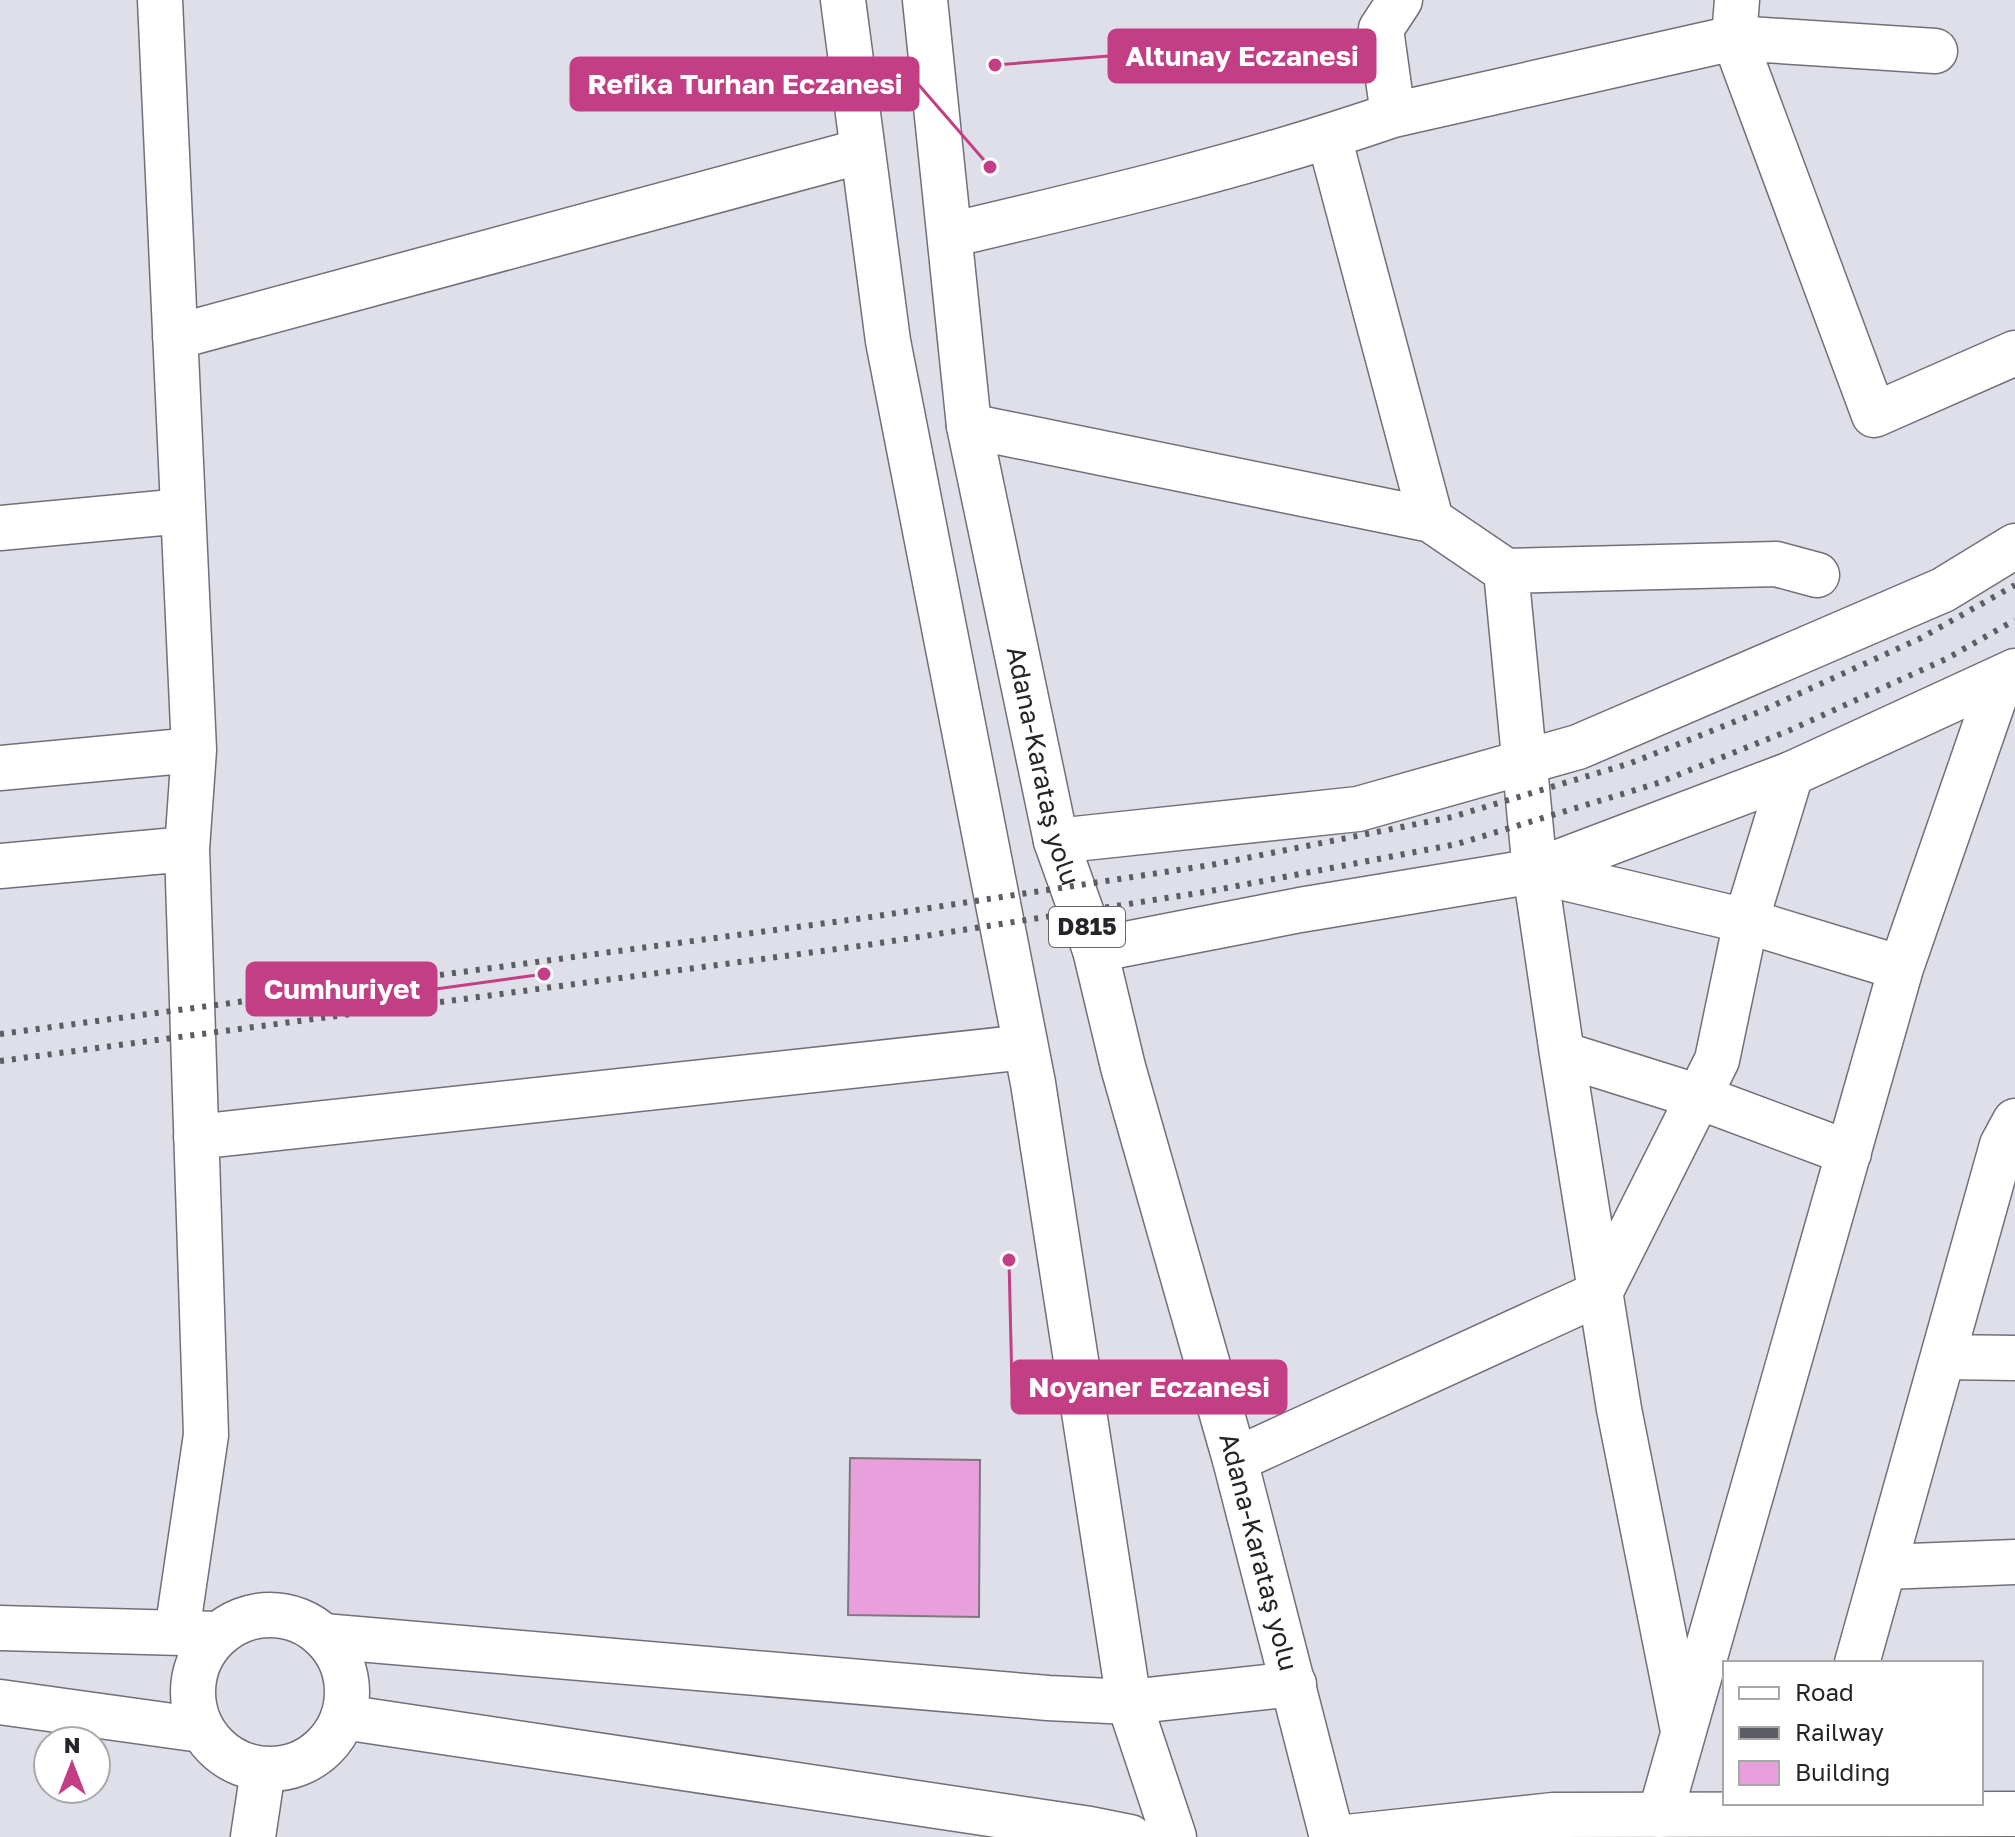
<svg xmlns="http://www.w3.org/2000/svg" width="2015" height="1837" font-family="'Golos Text',sans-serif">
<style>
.building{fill:#e7a0db;stroke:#80787e;stroke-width:2}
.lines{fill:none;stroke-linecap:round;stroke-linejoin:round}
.minor-casing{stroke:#707079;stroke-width:47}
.major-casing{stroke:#707079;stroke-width:47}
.minor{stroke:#fff;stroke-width:44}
.major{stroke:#fff;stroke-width:44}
.rail{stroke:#5c5d62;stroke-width:6;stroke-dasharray:4 8;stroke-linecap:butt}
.labels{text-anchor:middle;stroke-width:8;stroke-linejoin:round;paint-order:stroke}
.shield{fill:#fff;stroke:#666668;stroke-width:2}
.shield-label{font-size:24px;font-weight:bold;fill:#242528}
.street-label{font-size:26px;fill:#242528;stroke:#fff}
.leader{fill:none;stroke:#c33f85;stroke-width:3}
.callout-dot{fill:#c33f85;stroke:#fff;stroke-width:3}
.callout{fill:#c33f85;stroke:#c33f85;stroke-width:3}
.callout-label{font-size:28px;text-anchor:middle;font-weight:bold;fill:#fff}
</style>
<rect width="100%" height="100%" fill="#dedfe9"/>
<path class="building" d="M850 1458 980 1460 979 1617 848 1615Z"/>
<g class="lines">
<g class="minor-casing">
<path id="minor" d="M160 0 194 750 187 849 206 1435 177 1632
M1737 0 1734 38 1874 415 2015 353
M1393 115 1734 38 1935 51
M1329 137 1431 520
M950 235C1099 200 1248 165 1393 115L1381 29 1400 0
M175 337 862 151
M969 426 1431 520 1506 571 1776 564 1817 575
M0 528 183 511
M1506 571 1535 871 1562 1054 1619 1409 1682 1726
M0 768 194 750
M0 866 187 849
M1535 871 1746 921 1901 968
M1562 1054 1699 1097 1849 1153
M196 1137 1025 1047
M1943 1357 2015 1358
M1235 1460 1600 1293 1717 1060 1746 921 1791 774
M1884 1567 2015 1562
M1857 1663 2002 1145 2015 1121
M1660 1815 1901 968 2001 679"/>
</g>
<g class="major-casing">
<g id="major">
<path d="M843 0 888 341 1033 1083 1129 1702 1174 1837"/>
<path id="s1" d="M925 0 969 426 1056 841 1095 950 1123 1067 1235 1460 1332 1837"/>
<path d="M1056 841 1358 809 1578 747 1943 590 2015 546"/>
<path d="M1095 950 1300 910 1535 871 1791 774 2015 671"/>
<circle cx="270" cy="1692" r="77"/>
<path d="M0 1628 218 1634"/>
<path d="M323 1636 1048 1698 1129 1702 1294 1684"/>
<path d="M0 1702 201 1730"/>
<path d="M343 1717 1090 1829 1130 1837"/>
<path d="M253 1837 263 1770"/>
<path d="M1347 1837 1553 1815 2015 1814"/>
</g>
</g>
<use href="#minor" class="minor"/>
<use href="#major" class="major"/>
<path class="rail" d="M0 1034 864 918 1211 865 1452 817 1631 763 1759 712 1921 638 2015 585
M0 1061 867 945 1211 891 1457 844 1655 784 1788 731 1946 659 2015 620"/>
</g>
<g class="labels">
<rect class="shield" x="1049" y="907" width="76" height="40" rx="6"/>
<g class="shield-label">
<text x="1087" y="935">D815</text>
</g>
<g class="street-label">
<text dy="9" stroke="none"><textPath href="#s1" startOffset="776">Adana-Karataş yolu</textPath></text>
<text dy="9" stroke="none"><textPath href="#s1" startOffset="1592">Adana-Karataş yolu</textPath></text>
</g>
</g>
<path class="leader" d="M995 65L1109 56M990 167L918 84M544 974L436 989M1009 1260L1012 1387"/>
<g class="callout-dot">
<circle cx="995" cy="65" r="8"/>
<circle cx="990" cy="167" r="8"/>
<circle cx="544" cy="974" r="8"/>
<circle cx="1009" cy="1260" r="8"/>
</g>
<g class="callout">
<rect x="1109" y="30" width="266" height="52" rx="8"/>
<rect x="571" y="58" width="347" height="52" rx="8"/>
<rect x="247" y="963" width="189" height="52" rx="8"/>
<rect x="1012" y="1361" width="274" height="52" rx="8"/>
</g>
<g class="callout-label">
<text x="1242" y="66">Altunay Eczanesi</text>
<text x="745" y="94">Refika Turhan Eczanesi</text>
<text x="342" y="999">Cumhuriyet</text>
<text x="1149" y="1397">Noyaner Eczanesi</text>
</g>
<rect x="1723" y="1661" width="260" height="144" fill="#ffffff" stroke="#a7a8a9" stroke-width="2"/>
<rect x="1739" y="1687" width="40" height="12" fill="#ffffff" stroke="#a7a8a9" stroke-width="2"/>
<text x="1795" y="1701" font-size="24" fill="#242528">Road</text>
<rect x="1739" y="1727" width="40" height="12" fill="#5c5d62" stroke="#a7a8a9" stroke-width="2"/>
<text x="1795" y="1741" font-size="24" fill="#242528">Railway</text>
<rect x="1739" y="1761" width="40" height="24" fill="#e7a0db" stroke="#a7a8a9" stroke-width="2"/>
<text x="1795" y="1781" font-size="24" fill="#242528">Building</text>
<g transform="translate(72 1765)"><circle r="38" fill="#ffffff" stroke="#a7a8a9" stroke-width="2"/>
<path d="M0-6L14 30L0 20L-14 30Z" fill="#c33f85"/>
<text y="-12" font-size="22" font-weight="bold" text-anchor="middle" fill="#242528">N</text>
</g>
</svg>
